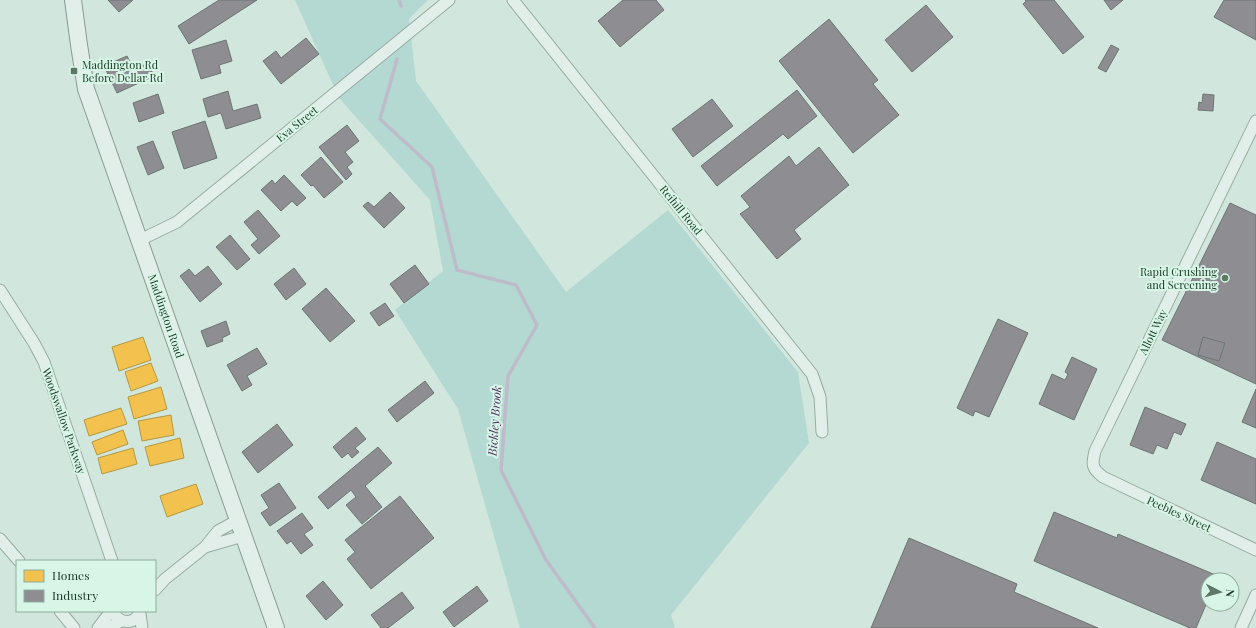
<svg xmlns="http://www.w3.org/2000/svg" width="1256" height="628" font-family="'Playfair Display',serif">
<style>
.green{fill:#b3d9d2}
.homes{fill:#f2c14e;stroke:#b39943}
.industry{fill:#8d8d92;stroke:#6c7572}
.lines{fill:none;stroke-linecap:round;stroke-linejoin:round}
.stream{stroke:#bebbca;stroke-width:3.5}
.minor-casing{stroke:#99aca1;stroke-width:13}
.secondary-casing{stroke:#899c91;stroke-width:18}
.minor{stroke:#e2eee9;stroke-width:11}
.secondary{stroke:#e2eee9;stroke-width:16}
.poi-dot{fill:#5e7867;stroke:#d7f6e8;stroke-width:1.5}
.labels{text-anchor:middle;stroke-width:4;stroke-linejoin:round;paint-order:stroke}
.poi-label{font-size:11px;fill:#203c28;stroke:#d7f6e8;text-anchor:start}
.street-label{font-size:11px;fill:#203c28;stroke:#d7f6e8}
.water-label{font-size:12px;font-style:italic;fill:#512f5c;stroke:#d7f6e8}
</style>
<rect width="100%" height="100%" fill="#d1e6dc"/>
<path class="green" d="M295 0H428L409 19 416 81 566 292 668 210 798 372 809 443 671 615 675 628H520L458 409 395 310 443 271 430 200 339 98Z"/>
<path class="homes" d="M143 337 151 360 119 371 112 347Z
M151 363 158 381 131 391 125 372Z
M161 387 167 409 134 419 128 397Z
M121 408 127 424 89 436 84 420Z
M171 415 174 435 142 441 138 421Z
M123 430 128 444 97 455 92 442Z
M180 438 184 458 150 466 145 447Z
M133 448 137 464 102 474 98 458Z
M196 484 203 504 167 517 160 496Z"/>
<path class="industry" d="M108 0H133L119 12Z
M219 0H257L189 44 178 26Z
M623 0H656L664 10 620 47 598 21Z
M1025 0H1054L1084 37 1063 54 1023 4 1026 1Z
M1104 0H1123L1111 10Z
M1224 0H1256V40L1214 17Z
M926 5 953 37 912 72 885 40Z
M829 19 878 80 873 84 899 115 853 153 779 61Z
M306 38 319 54 281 84 263 61 276 51 281 58Z
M226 40 232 61 219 65 221 73 201 79 192 50Z
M1111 45 1119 49 1106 72 1098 68Z
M127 56 134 70 148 63 154 76 117 93 104 66Z
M797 90 817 116 788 139 783 134 717 186 701 166Z
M228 91 233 111 257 104 261 118 226 129 221 113 208 117 203 99Z
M158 94 164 113 139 122 133 103Z
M1203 94 1214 95 1213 111 1198 110 1199 102 1202 103Z
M712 99 733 126 693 157 672 129Z
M205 121 217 158 184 169 172 132Z
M347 125 359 141 345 152 353 162 347 167 352 174 346 180 319 147Z
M153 141 164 168 148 175 137 147Z
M819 147 849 185 794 230 801 239 777 259 740 214 750 207 741 196 789 156 796 166Z
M321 157 343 182 324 198 313 185 311 186 301 175Z
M284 175 306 198 297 206 292 201 281 211 261 190 272 180 275 184Z
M390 192 405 208 384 228 363 206 368 202 374 207Z
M1230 203 1256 215V384L1162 340Z
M258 210 280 236 259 254 251 245 258 239 244 222Z
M230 235 250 259 237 270 216 247Z
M415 265 429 284 404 303 390 284Z
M208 266 222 284 200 302 180 276 189 269 195 276Z
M294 268 306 284 286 300 274 284Z
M326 288 355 321 330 342 302 309Z
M385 303 394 316 379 326 370 313Z
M998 319 1028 333 989 417 975 411 973 416 957 408Z
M226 321 230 334 222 338 223 341 207 347 201 331Z
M1203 337 1225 343 1219 361 1198 355Z
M257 348 267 364 247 376 252 385 242 391 227 365Z
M1072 357 1097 369 1074 420 1039 404 1052 374 1065 380 1068 374 1065 372Z
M425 381 434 393 397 422 388 410Z
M1256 389V428L1242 422Z
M1145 407 1186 424 1181 435 1174 432 1167 449 1157 445 1153 454 1130 445Z
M277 424 293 445 258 473 242 452Z
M356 427 366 439 355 448 359 452 352 458 348 453 342 458 333 447Z
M1217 442 1256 459V504L1201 480Z
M378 447 392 463 365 486 382 507 362 524 346 505 356 497 351 490 328 509 318 497Z
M279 483 296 508 270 526 261 513 269 508 261 495Z
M400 496 434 538 371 589 347 559 355 552 345 540Z
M1054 512 1117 538 1118 534 1218 576 1216 580H1208V600L1196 628H1190L1034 561Z
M302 513 313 528 304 534 313 545 301 554 291 541 287 544 277 531Z
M909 538 1017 584 1014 592 1098 628H871Z
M323 581 343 605 326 620 306 596Z
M477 586 488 601 454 627 443 612Z
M402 592 414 608 388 628H381L371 615Z"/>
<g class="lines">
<path class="stream" d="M399 0 401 6
M397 59 380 119 432 167 457 270 516 285 537 325 508 376 501 470 546 560 595 628"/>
<g class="minor-casing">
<path id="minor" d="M513 0 812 374 820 397 822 432
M1256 121 1095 451C1092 464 1091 468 1103 477L1256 550
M140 240 177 222 449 0
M0 290 34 343 44 362 112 561
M0 539 19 561
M205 547 243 536
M155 590 165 579 205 547 218 531 238 520
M60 611 74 628
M113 611C118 624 136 626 140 611
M140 614 142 628
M98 628 111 611
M109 628 121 621
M1241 628 1256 595"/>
</g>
<g class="secondary-casing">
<path id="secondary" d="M73 0 79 45 86 89 276 628"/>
</g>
<use href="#minor" class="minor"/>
<use href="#secondary" class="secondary"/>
</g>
<g class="poi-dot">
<rect x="70" y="67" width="8" height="8" rx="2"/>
<circle cx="1225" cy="278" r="4"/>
</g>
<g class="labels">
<g class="poi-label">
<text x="82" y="69">Maddington Rd<tspan x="82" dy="13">Before Dellar Rd</tspan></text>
<text x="1217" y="276" text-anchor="end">Rapid Crushing<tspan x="1217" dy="13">and Screening</tspan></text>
</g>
<g class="street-label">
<text transform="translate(297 124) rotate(-39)" y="4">Eva Street</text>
<text transform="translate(681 210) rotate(51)" y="4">Reihill Road</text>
<text transform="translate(166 316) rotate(71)" y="4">Maddington Road</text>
<text transform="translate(1153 332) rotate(-64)" y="4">Allott Way</text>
<text transform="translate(64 421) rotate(71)" y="4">Woodswallow Parkway</text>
<text transform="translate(1179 514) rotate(25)" y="4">Peebles Street</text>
</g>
<g class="water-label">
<text transform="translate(495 421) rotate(-86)" y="4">Bickley Brook</text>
</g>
</g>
<rect x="16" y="560" width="140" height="52" fill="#d7f6e8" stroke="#8eac9b"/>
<rect x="24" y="570" width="20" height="12" fill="#f2c14e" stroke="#8eac9b"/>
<text x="52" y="580" font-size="12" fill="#203c28">Homes</text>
<rect x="24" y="590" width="20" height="12" fill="#8d8d92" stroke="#8eac9b"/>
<text x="52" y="600" font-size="12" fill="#203c28">Industry</text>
<g transform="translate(1220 592) rotate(96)"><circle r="19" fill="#d7f6e8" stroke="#8eac9b"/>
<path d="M0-3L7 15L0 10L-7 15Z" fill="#5e7867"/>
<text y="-6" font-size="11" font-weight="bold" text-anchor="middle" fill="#203c28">N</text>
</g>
</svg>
